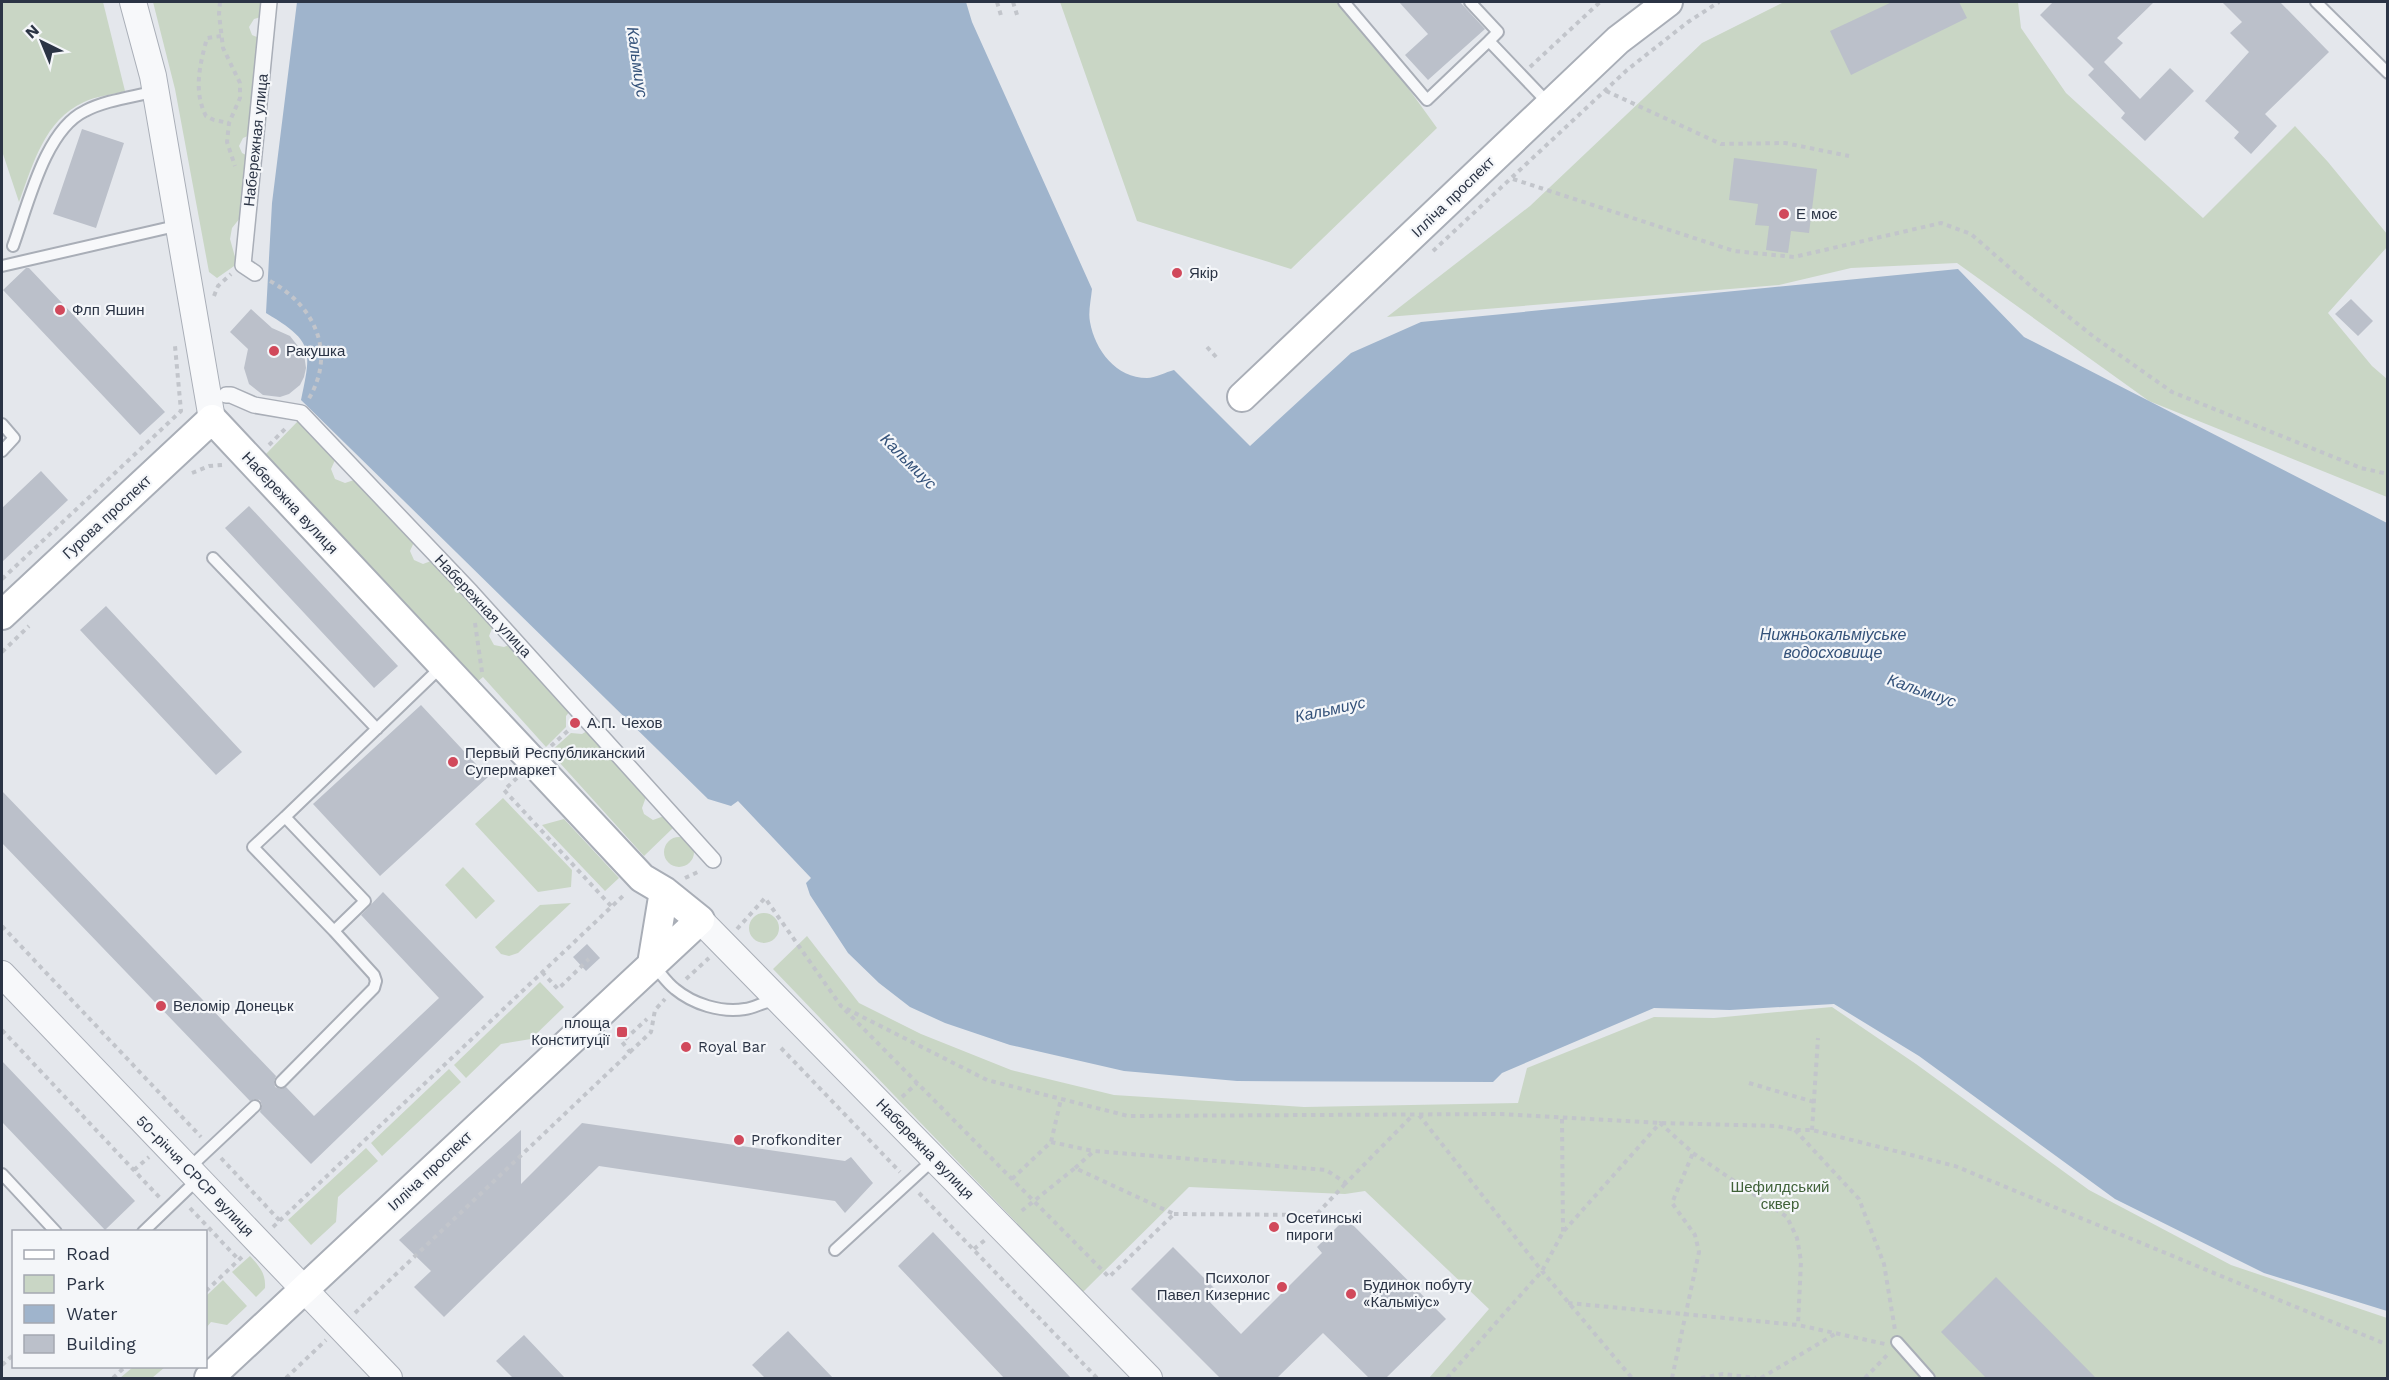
<svg xmlns="http://www.w3.org/2000/svg" width="2389" height="1380" font-family="'Work Sans',sans-serif">
<style>
.green{fill:#c9d6c5}
.water{fill:#9fb4cc}
.building{fill:#bbc0ca}
.lines{fill:none;stroke-linecap:round;stroke-linejoin:round}
.service-casing{stroke:#a9aeb7;stroke-width:14}
.pedestrian-casing{stroke:#a9aeb7;stroke-width:18}
.tertiary-casing{stroke:#a9aeb7;stroke-width:28}
.secondary-casing{stroke:#a9aeb7;stroke-width:32}
.path{stroke:#c2c5cb;stroke-width:4;stroke-dasharray:4.5 4.5;stroke-linecap:butt}
.service{stroke:#f7f8fa;stroke-width:10}
.pedestrian{stroke:#f7f8fa;stroke-width:15}
.tertiary{stroke:#f7f8fa;stroke-width:26}
.secondary{stroke:#fff;stroke-width:28}
.poi-dot{fill:#d1495b;stroke:#f4f6f9;stroke-width:2}
.labels{text-anchor:middle;stroke-width:4.5;stroke-linejoin:round;paint-order:stroke}
.street-label{font-size:15px;fill:#2b3445;stroke:#f4f6f9}
.poi-label{font-size:15px;fill:#2b3445;stroke:#f4f6f9;text-anchor:start}
.park-label{font-size:15px;fill:#3f6138;stroke:#f4f6f9}
.water-label{font-size:16px;font-style:italic;fill:#34527a;stroke:#f4f6f9}
</style>
<rect width="100%" height="100%" fill="#e4e7ec"/>
<path class="green" d="M2 2H103L125 91C112 95 96 96 84 102 44 120 33 165 19 202L2 151Z
M153 2H264L261 17 254 19 249 27 252 35 259 38 250 135 243 138 239 146 242 153 248 156 244 213 232 228 230 239 237 264 217 278 209 272 175 89Z
M1060 2H1346L1437 128 1291 269 1137 221Z
M1784 2H2018L2021 28 2066 93 2203 218 2295 126 2328 162 2387 234V247L2328 313 2372 366 2387 379V497L2149 401 1957 263 1851 268 1779 285 1387 317 1530 206 1702 43Z
M299 420 335 460 331 469 335 479 345 483 354 480 414 542 410 551 414 560 423 564 431 561 493 626 489 636 494 645 504 647 509 645 570 711 566 716V727L546 747 483 677 477 682 265 455Z
M587 731 646 797 642 808 644 814 653 820 664 816 674 827 644 856 550 752 571 733 582 734Z
M503 798 572 870 571 887 538 892 475 824Z
M564 819 619 878 605 891 542 825Z
M664 852a15 15 0 1 1 30 0a15 15 0 1 1-30 0Z
M463 867 495 901 476 919 445 885Z
M571 903 518 953 509 956 501 954 495 947 540 905Z
M749 928a15 15 0 1 1 30 0a15 15 0 1 1-30 0Z
M807 936 859 1003 921 1034 1011 1070 1114 1095 1304 1107 1518 1103 1527 1068 1654 1017 1714 1018 1832 1007 1916 1064 2089 1190 2231 1265 2387 1318V1378H1429L1489 1309 1365 1191 1345 1194 1189 1187 1083 1292 773 969Z
M540 982 564 1007 531 1039 501 1044 466 1078 454 1065Z
M449 1069 461 1082 382 1156 371 1143Z
M366 1148 378 1161 338 1197 336 1222 311 1245 288 1220Z
M250 1256C259 1266 266 1273 265 1288L256 1297 232 1272Z
M223 1280 247 1306 227 1325 211 1322 206 1328V1296Z
M133 1367V1366L165 1367 152 1378H120Z"/>
<path class="water" d="M297 2H966L972 22 1092 289C1091 300 1088 312 1090 322 1095 350 1116 378 1147 378 1155 378 1166 372 1174 370L1250 446 1351 353 1421 322 1958 269 2024 337 2387 523V1311L2264 1273 2115 1199 1919 1056 1834 1004 1730 1010 1654 1008 1502 1073 1493 1082 1237 1081 1124 1071 1010 1045 945 1023 910 1007 879 983 848 953 810 895 806 883 811 878 738 801 731 806 708 799 301 400C312 349 313 341 266 313L272 203Z"/>
<path class="building" d="M1399 2H1460L1485 29 1428 80 1405 55 1428 34Z
M1892 2H1959L1967 18 1851 75 1830 31Z
M2053 2H2154L2117 38 2123 43 2104 62 2140 99 2170 68 2194 91 2145 141 2121 118 2125 113 2088 75 2094 69 2040 15Z
M2222 2H2280L2329 52 2265 114 2277 126 2251 154 2234 138 2239 132 2205 101 2249 52 2230 33 2242 22Z
M82 129 124 143 96 228 53 214Z
M1734 158 1817 169 1809 233 1791 231 1788 253 1766 250 1769 226 1755 225 1758 204 1729 200Z
M26 268H29L165 412 140 435 3 290Z
M2351 299 2373 321 2358 336 2335 314Z
M251 309 272 328 290 336 304 354 306 368 304 377 300 385 289 394 280 397 263 395 249 384 244 368 248 349 230 332Z
M41 471 68 500 2 562V508Z
M249 506 398 666 374 688 225 528Z
M106 606 242 752 216 775 80 630Z
M421 705 488 777 380 876 313 804Z
M2 791 276 1076 274 1081 275 1087 280 1089 286 1087 314 1116 439 998 361 915 383 892 484 997 311 1164 260 1112 262 1105 260 1100 254 1099 250 1101 2 843Z
M587 944 600 958 586 971 573 957Z
M2 1061 135 1201 105 1230 2 1122Z
M582 1123 845 1161 851 1157 873 1183 845 1213 835 1201 599 1166 444 1317 414 1287 431 1271 399 1240 521 1130V1184Z
M1346 1218 1446 1319 1386 1378H1369L1323 1333 1277 1378H1220L1131 1289 1173 1247 1215 1289 1206 1298 1241 1334 1322 1253 1317 1247Z
M933 1232 1071 1378H1004L898 1266Z
M1996 1277 2096 1378H1986L1941 1332Z
M788 1331 833 1378H765L752 1365Z
M524 1335 565 1378H513L496 1361Z"/>
<g class="lines">
<g class="service-casing">
<path id="service" d="M1344 2 1427 100 1489 41 1550 105
M1470 2 1498 32 1489 41
M2316 2 2388 73
M13 246C28 205 45 130 85 111 106 100 133 97 156 91
M2 266 180 225
M2 424 14 438 2 451
M213 558 377 729
M285 817 253 847 334 931 365 901 285 817 442 666
M653 965C660 972 666 982 675 989 693 1004 721 1013 745 1009 755 1008 766 1000 776 1001
M281 1082 374 988 376 981 374 975 334 931
M188 1169 255 1106
M2 1174 56 1232
M143 1232 197 1180
M835 1250 934 1159
M1897 1342 1929 1378"/>
</g>
<g class="pedestrian-casing">
<path id="pedestrian" d="M255 273 243 265 269 2
M226 395H231L254 405 301 413 471 592 713 860"/>
</g>
<g class="tertiary-casing">
<path id="tertiary" d="M133 2 153 76 212 419
M700 920 1149 1378
M2 974 389 1378"/>
</g>
<g class="secondary-casing">
<path id="secondary" d="M1242 397 1618 40 1668 2
M2 615 212 419 642 878 664 891 700 920 209 1378
M652 964 664 891"/>
</g>
<path class="path" d="M220 2 219 14 223 48 240 83V98L229 123 227 142 235 166
M997 2 1002 19
M1013 2 1018 18
M221 36 207 38C200 64 193 91 206 116L214 120 229 123
M1530 67 1600 2
M1606 91 1721 144 1785 143 1849 156
M1513 179 1734 251 1794 257 1941 223 1971 234 2034 289 2094 337 2172 392 2361 468 2388 474
M1433 251 1627 70 1688 22 1719 2
M270 281C315 306 337 353 308 400
M214 296 218 286 231 274
M1207 347 1217 358
M269 445 287 427
M192 473 209 466 222 465
M2 579 181 411 175 346
M475 623 482 672
M2 652 29 626
M551 746 572 727
M517 778 504 790 612 907
M685 878 700 871
M2 926 201 1137
M737 929 765 898 841 1006 987 1080 1128 1116 1501 1114 1660 1123 1777 1126 1795 1130H1812L1955 1166 2388 1345
M542 972 558 989 589 959
M686 979 709 958
M845 1010 1012 1179 1109 1277 1174 1214 1075 1168 1019 1213
M2 1030 160 1198
M781 1048 900 1172
M630 1052 651 1032 655 1010 665 999
M1749 1083 1814 1102
M902 1097 917 1083
M1419 1115 1542 1271 1632 1378
M1562 1119 1563 1232
M1795 1130 1859 1199 1884 1264 1895 1330
M1812 1130 1818 1038
M1051 1142 1093 1151
M221 1158 280 1221
M1075 1168 1094 1151 1326 1170 1346 1183 1413 1115
M134 1170 149 1157
M1012 1179 1051 1142 1061 1099
M919 1193 1097 1378
M190 1208 239 1260
M1174 1214 1316 1215 1346 1183
M273 1227 625 894
M974 1249 985 1240
M206 1291 244 1255
M1568 1303 1798 1325 1885 1344
M355 1313 630 1052 622 1042 647 1019
M2 1365 14 1354
M113 1378 126 1366
M286 1378 326 1340
M1447 1378 1542 1271 1563 1232 1660 1123 1693 1153 1787 1217 1797 1238 1801 1261 1798 1325
M1672 1378 1699 1252 1695 1235 1672 1203 1693 1153
M1701 1378 1723 1374 1756 1378
M1761 1378 1835 1334
M1865 1378 1889 1353"/>
<use href="#service" class="service"/>
<use href="#pedestrian" class="pedestrian"/>
<use href="#tertiary" class="tertiary"/>
<use href="#secondary" class="secondary"/>
</g>
<g class="poi-dot">
<circle cx="1784" cy="214" r="6"/>
<circle cx="1177" cy="273" r="6"/>
<circle cx="60" cy="310" r="6"/>
<circle cx="274" cy="351" r="6"/>
<circle cx="575" cy="723" r="6"/>
<circle cx="453" cy="762" r="6"/>
<circle cx="161" cy="1006" r="6"/>
<rect x="616" y="1026" width="12" height="12" rx="3"/>
<circle cx="686" cy="1047" r="6"/>
<circle cx="739" cy="1140" r="6"/>
<circle cx="1274" cy="1227" r="6"/>
<circle cx="1282" cy="1287" r="6"/>
<circle cx="1351" cy="1294" r="6"/>
</g>
<g class="labels">
<g class="street-label">
<text transform="translate(256 140) rotate(-84)" y="5">Набережная улица</text>
<text transform="translate(1453 197) rotate(-44)" y="5">Ілліча проспект</text>
<text transform="translate(290 503) rotate(47)" y="5">Набережна вулиця</text>
<text transform="translate(107 517) rotate(-43)" y="5">Гурова проспект</text>
<text transform="translate(483 606) rotate(47)" y="5">Набережная улица</text>
<text transform="translate(925 1149) rotate(46)" y="5">Набережна вулиця</text>
<text transform="translate(430 1171) rotate(-43)" y="5">Ілліча проспект</text>
<text transform="translate(195 1176) rotate(46)" y="5">50-річчя СРСР вулиця</text>
</g>
<g class="poi-label">
<text x="1796" y="219">Е моє</text>
<text x="1189" y="278">Якір</text>
<text x="72" y="315">Флп Яшин</text>
<text x="286" y="356">Ракушка</text>
<text x="587" y="728">А.П. Чехов</text>
<text x="465" y="758">Первый Республиканский<tspan x="465" dy="17">Супермаркет</tspan></text>
<text x="173" y="1011">Веломір Донецьк</text>
<text x="610" y="1028" text-anchor="end">площа<tspan x="610" dy="17">Конституції</tspan></text>
<text x="698" y="1052">Royal Bar</text>
<text x="751" y="1145">Profkonditer</text>
<text x="1286" y="1223">Осетинські<tspan x="1286" dy="17">пироги</tspan></text>
<text x="1270" y="1283" text-anchor="end">Психолог<tspan x="1270" dy="17">Павел Кизернис</tspan></text>
<text x="1363" y="1290">Будинок побуту<tspan x="1363" dy="17">«Кальміус»</tspan></text>
</g>
<g class="park-label">
<text x="1780" y="1192">Шефилдський<tspan x="1780" dy="17">сквер</tspan></text>
</g>
<g class="water-label">
<text transform="translate(638 62) rotate(82)" y="6">Кальмиус</text>
<text transform="translate(909 461) rotate(45)" y="6">Кальмиус</text>
<text x="1833" y="640">Нижньокальміуське<tspan x="1833" dy="18">водосховище</tspan></text>
<text transform="translate(1922 690) rotate(19)" y="6">Кальмиус</text>
<text transform="translate(1330 709) rotate(-12)" y="6">Кальмиус</text>
</g>
</g>
<rect width="2389" height="1380" fill="none" stroke="#2b3445" stroke-width="6"/>
<rect x="12" y="1230" width="195" height="138" fill="#f4f6f9" stroke="#a4a8b1" stroke-width="1.5"/>
<rect x="24" y="1250" width="30" height="9" fill="#ffffff" stroke="#a4a8b1" stroke-width="1.5"/>
<text x="66" y="1260" font-size="18" fill="#2b3445">Road</text>
<rect x="24" y="1275" width="30" height="18" fill="#c9d6c5" stroke="#a4a8b1" stroke-width="1.5"/>
<text x="66" y="1290" font-size="18" fill="#2b3445">Park</text>
<rect x="24" y="1305" width="30" height="18" fill="#9fb4cc" stroke="#a4a8b1" stroke-width="1.5"/>
<text x="66" y="1320" font-size="18" fill="#2b3445">Water</text>
<rect x="24" y="1335" width="30" height="18" fill="#bbc0ca" stroke="#a4a8b1" stroke-width="1.5"/>
<text x="66" y="1350" font-size="18" fill="#2b3445">Building</text>
<g transform="translate(42 42) rotate(317)" stroke="#f4f6f9" stroke-width="4.5" paint-order="stroke">
<path d="M0-4.5L10 22L0 15L-10 22Z" fill="#2b3445"/>
<text y="-9" font-size="16" font-weight="bold" text-anchor="middle" fill="#2b3445">N</text>
</g>
</svg>
